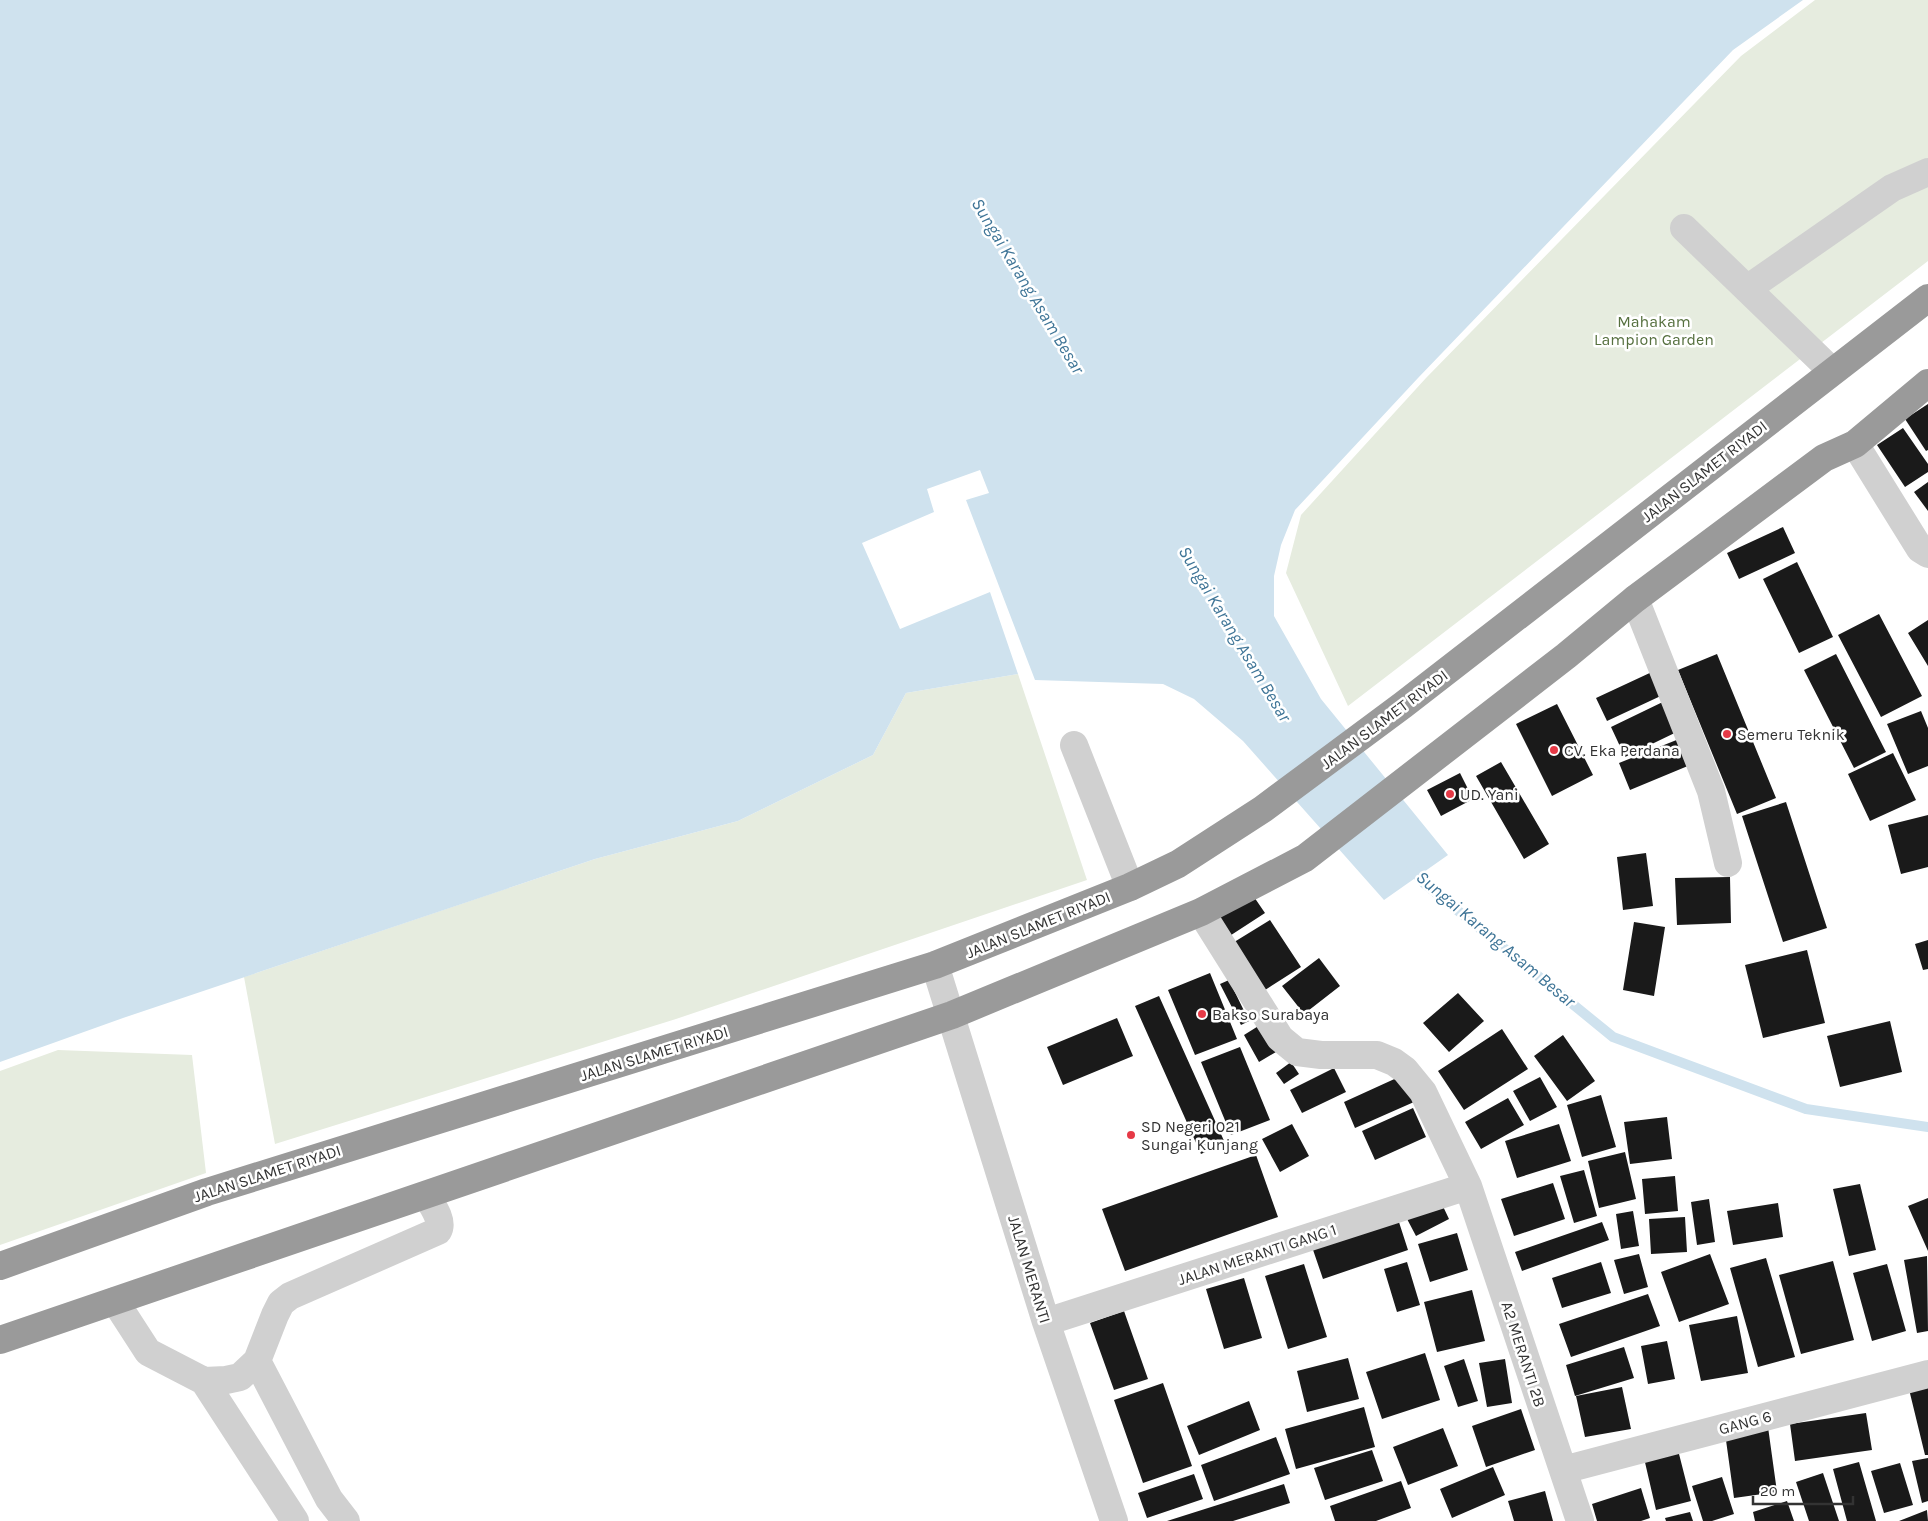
<svg xmlns="http://www.w3.org/2000/svg" width="1928" height="1521" font-family="Karla,sans-serif">
<style>
.green{fill:#e6ecdf}
.water{fill:#cfe2ee}
.lines{fill:none;stroke-linecap:round;stroke-linejoin:round}
.stream{stroke:#cfe2ee;stroke-width:10}
.building{fill:#1a1a1a}
.minor{stroke:#d0d0d0;stroke-width:28}
.highway{stroke:#9a9a9a;stroke-width:28}
.poi-dot{fill:#e63946;stroke:#fff;stroke-width:2}
.labels{text-anchor:middle;stroke-width:5;stroke-linejoin:round;paint-order:stroke}
.park-label{font-size:16px;fill:#56703f;stroke:#fff}
.street-label{font-size:16px;fill:#333;stroke:#fff}
.poi-label{font-size:16px;fill:#333;stroke:#fff;text-anchor:start}
.water-label{font-size:18px;font-style:italic;fill:#3f7597;stroke:#fff}
</style>
<rect width="100%" height="100%" fill="#fff"/>
<path class="green" d="M1815 0H1928V261L1348 706 1286 573 1301 515 1426 378 1741 56Z
M1018 674 1087 880 676 1019 275 1144 244 977 595 859 738 821 873 755 906 693Z
M58 1050 192 1055 206 1173 0 1245V1071Z"/>
<path class="water" d="M0 0H1803L1733 50 1418 378 1295 510 1281 545 1274 576V616L1321 699 1448 855 1384 900 1243 741 1194 699 1163 684 1035 680 966 500 989 493 980 470 927 489 934 512 862 543 900 629 990 592 1018 674 906 693 873 755 738 821 595 859 123 1018 0 1062Z"/>
<g class="lines">
<path class="stream" d="M1411 867 1424 883 1613 1037 1806 1109 1928 1127"/>
</g>
<path class="building" d="M1928 404V450L1926 451 1905 419Z
M1903 428 1928 464V472L1905 487 1877 445Z
M1928 482V511L1914 492Z
M1783 527 1795 553 1739 579 1727 553Z
M1797 562 1833 637 1799 653 1763 579Z
M1879 614 1922 696 1881 717 1838 635Z
M1928 620V666L1908 633Z
M1717 654 1776 798 1737 814 1678 670Z
M1836 654 1886 752 1854 768 1804 670Z
M1654 671 1665 694 1607 721 1596 698Z
M1671 698 1685 728 1625 757 1611 727Z
M1557 704 1593 775 1552 796 1516 724Z
M1921 711 1928 728V766L1908 774 1887 724Z
M1684 737 1695 763 1630 790 1619 763Z
M1893 753 1916 800 1870 821 1848 774Z
M1501 762 1549 844 1524 859 1476 776Z
M1460 773 1473 799 1441 816 1427 790Z
M1786 802 1827 928 1783 942 1742 816Z
M1928 815V867L1901 874 1888 825Z
M1646 853 1653 906 1623 910 1617 857Z
M1730 877 1731 923 1677 925 1675 878Z
M1252 894 1265 913 1225 939 1212 919Z
M1270 920 1301 967 1262 992 1231 944Z
M1634 922 1665 927 1654 996 1623 990Z
M1928 940V969L1923 970 1915 944Z
M1807 950 1825 1023 1763 1038 1745 965Z
M1319 958 1340 986 1304 1014 1282 986Z
M1210 973 1237 1039 1195 1055 1168 990Z
M1229 980 1249 1021 1241 1025 1220 984Z
M1458 993 1484 1021 1449 1052 1423 1023Z
M1159 996 1225 1143 1201 1154 1135 1006Z
M1117 1018 1133 1056 1063 1085 1047 1047Z
M1890 1021 1902 1072 1840 1087 1827 1036Z
M1260 1025 1276 1052 1259 1062 1244 1035Z
M1502 1029 1528 1069 1464 1110 1438 1071Z
M1563 1035 1595 1081 1567 1101 1534 1056Z
M1240 1047 1270 1120 1231 1135 1201 1062Z
M1291 1062 1299 1074 1284 1084 1276 1073Z
M1334 1068 1346 1092 1302 1113 1290 1090Z
M1401 1076 1414 1102 1355 1128 1344 1102Z
M1540 1077 1557 1107 1530 1121 1513 1091Z
M1601 1095 1616 1147 1582 1157 1567 1105Z
M1508 1098 1524 1125 1481 1149 1465 1122Z
M1413 1108 1426 1137 1375 1160 1362 1131Z
M1667 1117 1672 1159 1630 1164 1624 1122Z
M1292 1124 1309 1156 1280 1172 1262 1139Z
M1559 1124 1571 1161 1517 1178 1505 1141Z
M1625 1152 1636 1199 1599 1208 1588 1161Z
M1256 1155 1278 1217 1125 1271 1102 1209Z
M1584 1170 1597 1216 1574 1223 1560 1176Z
M1675 1176 1678 1211 1645 1214 1642 1179Z
M1553 1183 1565 1219 1514 1236 1501 1199Z
M1860 1184 1876 1250 1849 1256 1833 1189Z
M1928 1198V1251L1908 1206Z
M1709 1199 1715 1242 1697 1245 1691 1202Z
M1440 1200 1449 1219 1416 1236 1406 1217Z
M1778 1203 1783 1237 1733 1245 1727 1211Z
M1633 1211 1639 1246 1621 1249 1616 1214Z
M1397 1216 1408 1250 1323 1279 1311 1244Z
M1685 1217 1687 1252 1651 1254 1649 1219Z
M1602 1222 1609 1240 1522 1271 1515 1252Z
M1457 1233 1468 1270 1430 1282 1418 1244Z
M1639 1254 1648 1287 1624 1294 1614 1260Z
M1710 1254 1729 1304 1679 1322 1661 1272Z
M1927 1256 1928 1331 1917 1333 1904 1260Z
M1766 1258 1795 1357 1758 1367 1730 1268Z
M1833 1261 1854 1340 1801 1354 1779 1275Z
M1407 1262 1420 1305 1397 1312 1384 1269Z
M1601 1262 1611 1293 1562 1308 1552 1278Z
M1304 1264 1327 1337 1288 1349 1265 1276Z
M1887 1264 1906 1331 1872 1341 1853 1273Z
M1244 1278 1262 1338 1224 1349 1206 1289Z
M1472 1290 1485 1341 1437 1352 1424 1302Z
M1648 1294 1660 1326 1571 1357 1559 1324Z
M1124 1311 1148 1379 1114 1390 1090 1323Z
M1737 1316 1748 1373 1701 1381 1689 1325Z
M1667 1341 1675 1379 1648 1384 1641 1346Z
M1624 1347 1634 1378 1575 1396 1566 1365Z
M1425 1353 1440 1400 1382 1419 1366 1372Z
M1348 1358 1359 1399 1307 1412 1297 1371Z
M1464 1359 1478 1401 1458 1407 1444 1366Z
M1505 1359 1512 1403 1487 1407 1479 1363Z
M1928 1376V1455H1925L1907 1381Z
M1163 1383 1192 1466 1143 1483 1114 1400Z
M1622 1387 1631 1429 1585 1437 1576 1396Z
M1249 1401 1260 1430 1199 1455 1187 1426Z
M1364 1407 1375 1447 1296 1469 1285 1429Z
M1521 1409 1535 1450 1486 1467 1472 1426Z
M1866 1413 1872 1450 1795 1461 1790 1424Z
M1768 1427 1777 1492 1734 1498 1725 1433Z
M1443 1428 1458 1466 1408 1485 1393 1447Z
M1276 1437 1290 1474 1214 1501 1201 1465Z
M1372 1450 1383 1481 1325 1500 1314 1468Z
M1678 1450 1691 1501 1656 1510 1644 1458Z
M1928 1458V1501L1922 1503 1912 1461Z
M1859 1462 1876 1521H1847L1833 1469Z
M1900 1463 1913 1505 1884 1513 1871 1471Z
M1493 1467 1505 1495 1452 1518 1440 1489Z
M1823 1473 1839 1521H1809L1796 1482Z
M1194 1474 1203 1499 1147 1518 1138 1493Z
M1722 1477 1734 1514 1712 1521H1703L1692 1486Z
M1401 1481 1411 1508 1376 1521H1335L1330 1506Z
M1284 1484 1290 1503 1233 1521H1167Z
M1641 1488 1650 1518 1641 1521H1597L1592 1504Z
M1545 1491 1553 1521H1514L1508 1501Z
M1787 1501 1794 1521H1755L1753 1512Z
M1927 1510 1928 1521H1899Z
M1690 1512 1693 1521H1666L1665 1518Z"/>
<g class="lines">
<path class="minor" d="M1684 228 1832 371
M1747 289 1892 188 1928 172
M1855 444 1920 549 1928 554
M1635 599 1711 791 1728 863
M1074 745 1130 887
M1201 912 1280 1038 1297 1052 1321 1055H1377L1394 1062 1405 1070 1423 1092 1468 1186 1580 1521
M935 965 1046 1322 1114 1521
M115 1301 148 1352 204 1381 295 1521
M1046 1322 1468 1186
M204 1381 226 1380 240 1377 257 1361
M1563 1470 1928 1374
M346 1521 329 1499 257 1361 275 1315 281 1303 290 1296 438 1231C444 1221 432 1205 426 1195"/>
<path class="highway" d="M0 1266 207 1192 935 965 1130 887 1178 864 1263 809 1403 705 1928 298
M0 1340 952 1015 1201 912 1305 858 1566 656 1635 599 1824 458 1855 444 1928 383"/>
</g>
<g class="poi-dot">
<circle cx="1727" cy="734" r="5"/>
<circle cx="1554" cy="750" r="5"/>
<circle cx="1450" cy="794" r="5"/>
<circle cx="1202" cy="1014" r="5"/>
<circle cx="1131" cy="1135" r="5"/>
</g>
<g class="labels">
<g class="park-label">
<text x="1654" y="327">Mahakam<tspan x="1654" dy="18">Lampion Garden</tspan></text>
</g>
<g class="street-label">
<text transform="translate(1704 471) rotate(-38)" y="6">JALAN SLAMET RIYADI</text>
<text transform="translate(1384 719) rotate(-37)" y="6">JALAN SLAMET RIYADI</text>
<text transform="translate(1038 924) rotate(-22)" y="6">JALAN SLAMET RIYADI</text>
<text transform="translate(654 1053) rotate(-17)" y="6">JALAN SLAMET RIYADI</text>
<text transform="translate(267 1173) rotate(-18)" y="6">JALAN SLAMET RIYADI</text>
<text transform="translate(1257 1254) rotate(-18)" y="6">JALAN MERANTI GANG 1</text>
<text transform="translate(1030 1269) rotate(73)" y="6">JALAN MERANTI</text>
<text transform="translate(1524 1354) rotate(72)" y="6">A2 MERANTI 2B</text>
<text transform="translate(1745 1422) rotate(-15)" y="6">GANG 6</text>
</g>
<g class="poi-label">
<text x="1737" y="740">Semeru Teknik</text>
<text x="1564" y="756">CV. Eka Perdana</text>
<text x="1460" y="800">UD. Yani</text>
<text x="1212" y="1020">Bakso Surabaya</text>
<text x="1141" y="1132">SD Negeri 021<tspan x="1141" dy="18">Sungai Kunjang</tspan></text>
</g>
<g class="water-label">
<text transform="translate(1028 286) rotate(59)" y="6">Sungai Karang Asam Besar</text>
<text transform="translate(1235 634) rotate(59)" y="6">Sungai Karang Asam Besar</text>
<text transform="translate(1496 939) rotate(40)" y="6">Sungai Karang Asam Besar</text>
</g>
</g>
<path d="M1753 1496v8h100v-8" fill="none" stroke="#333333" stroke-width="2.5"/>
<text x="1760" y="1496" font-size="15" fill="#333333" stroke="#ffffff" stroke-width="4" paint-order="stroke">20 m</text>
</svg>
